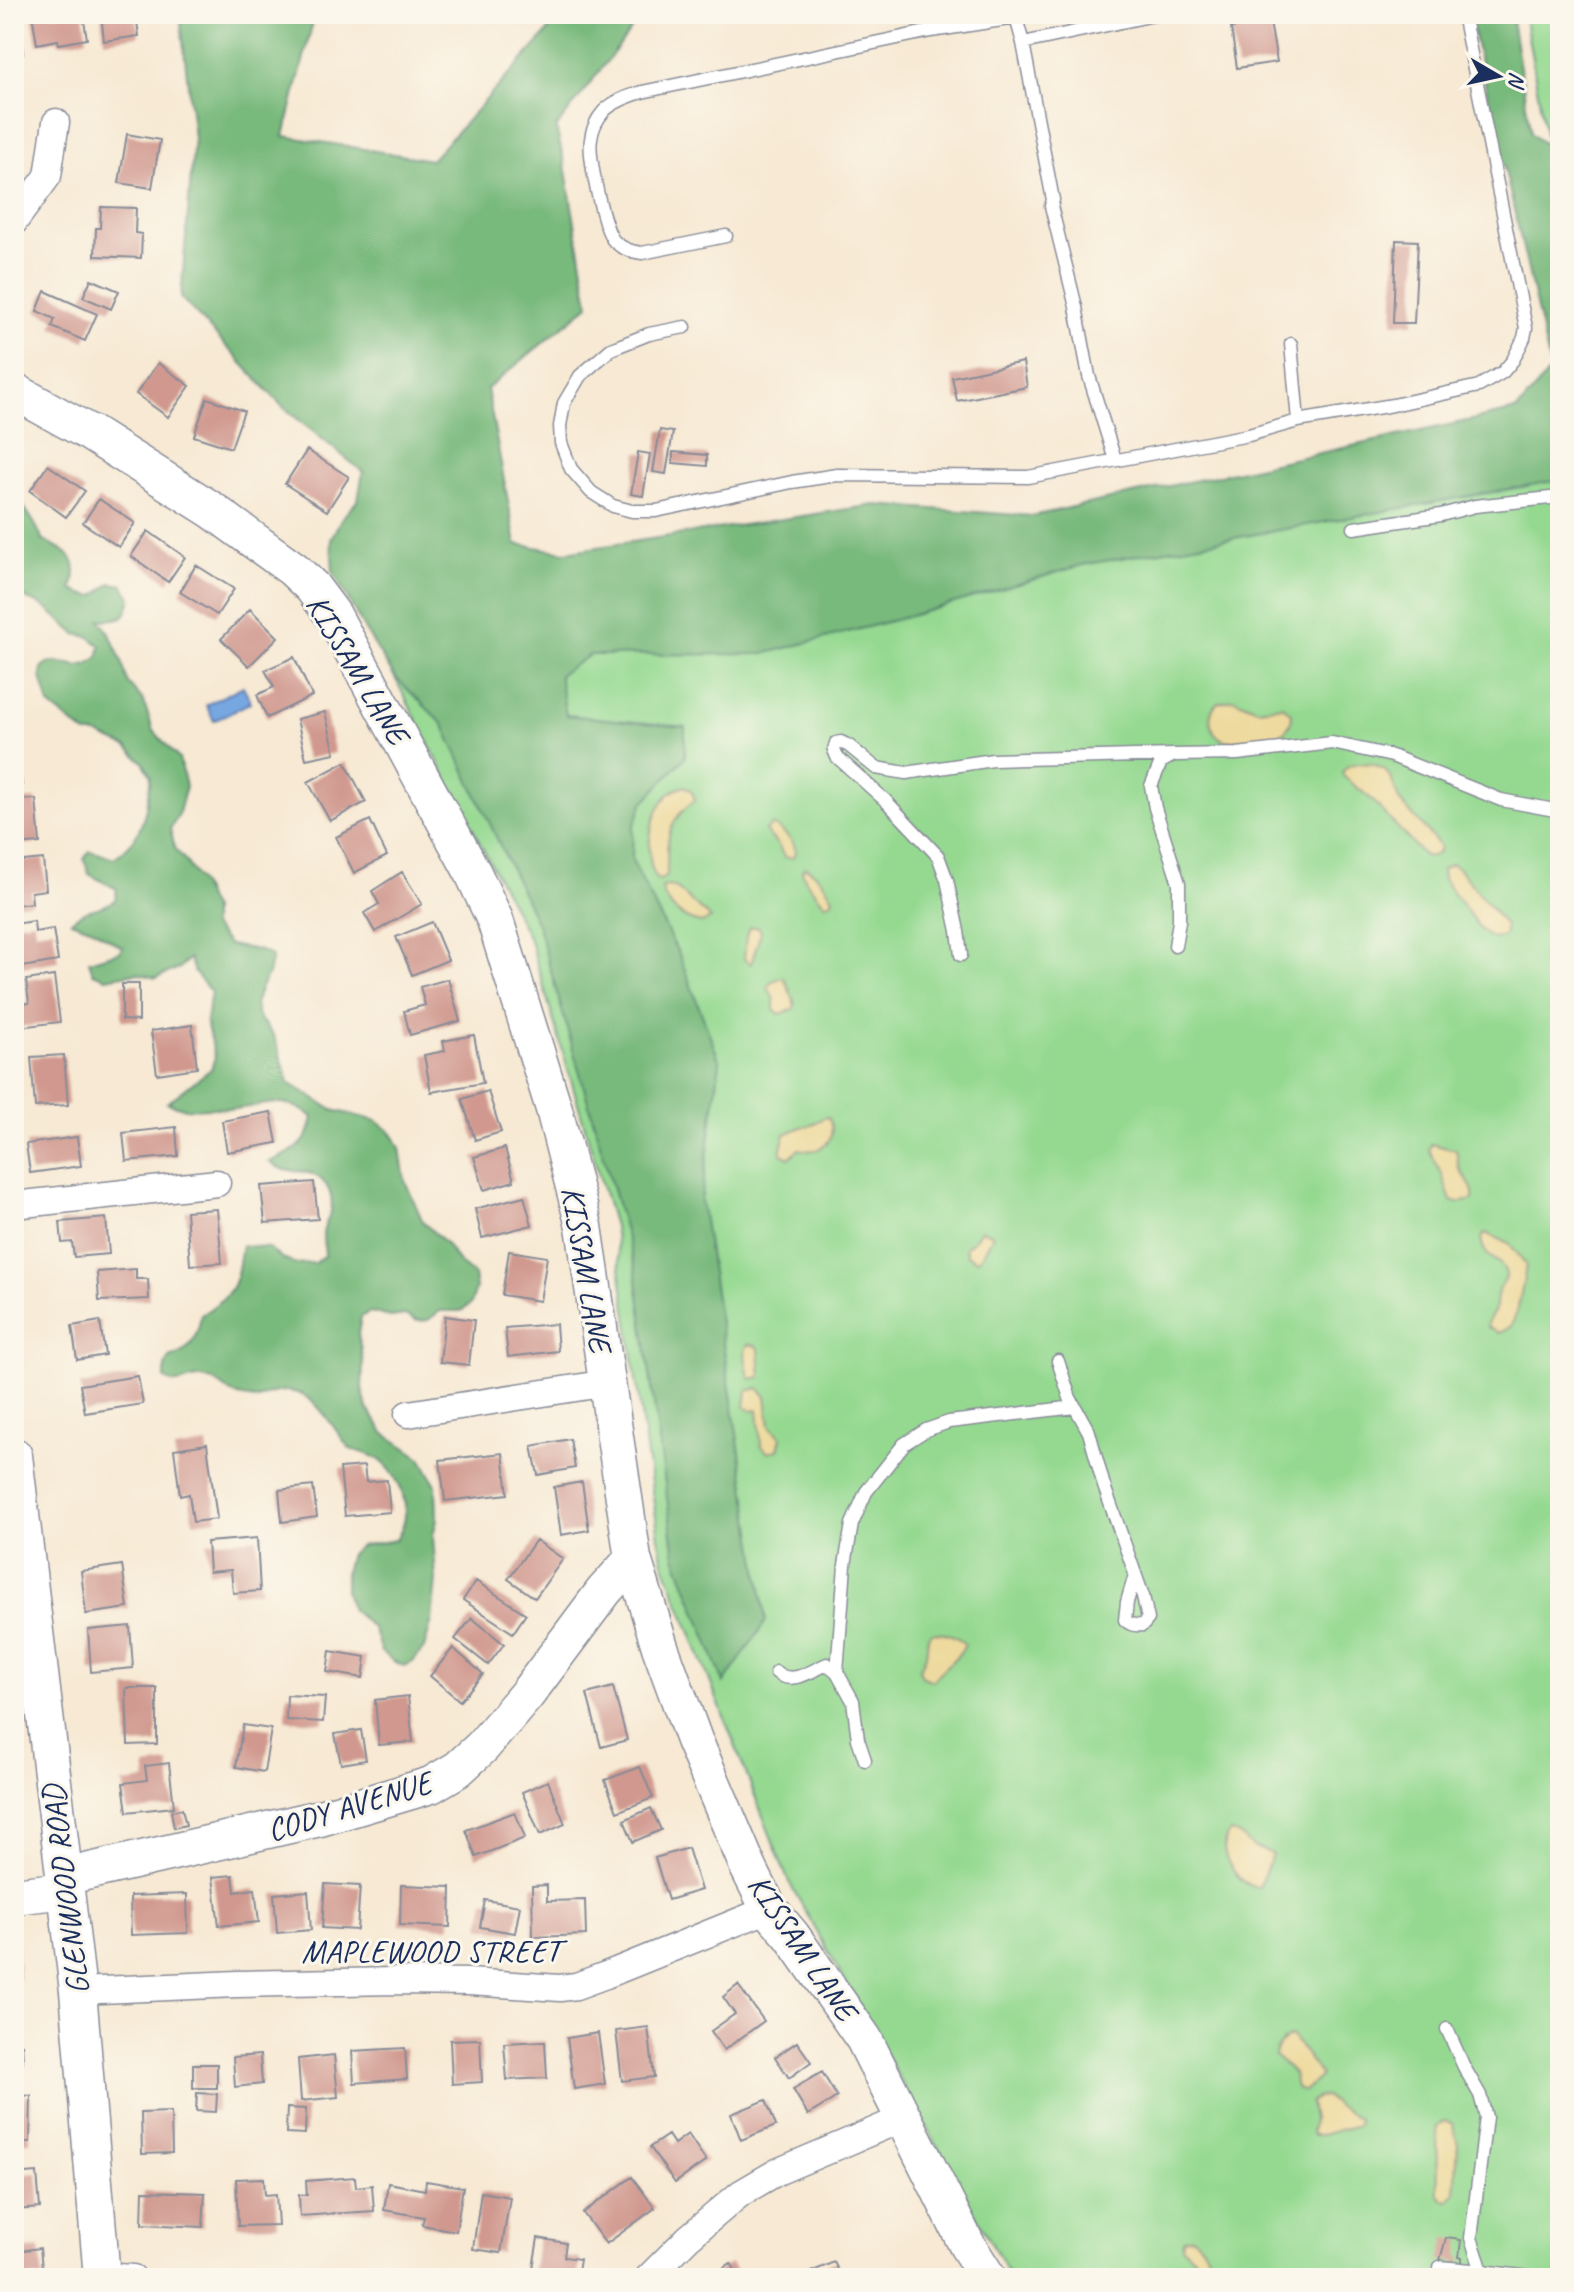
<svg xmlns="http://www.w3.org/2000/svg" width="1574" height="2292" font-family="Caveat,sans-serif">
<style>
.green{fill:#95d991;stroke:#588478;stroke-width:2}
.forest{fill:#78b97b;stroke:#4a746c;stroke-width:2}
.sand{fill:#eeda9e;stroke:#84847e;stroke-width:2}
.water{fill:#77a7e1;stroke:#496ba0;stroke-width:2}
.building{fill:#d0988e}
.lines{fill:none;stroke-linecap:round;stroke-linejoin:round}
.lane-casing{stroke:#898c98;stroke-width:15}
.street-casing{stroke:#898c98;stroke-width:29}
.secondary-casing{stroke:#898c98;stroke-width:39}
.lane{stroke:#fff;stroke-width:12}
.street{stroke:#fff;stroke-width:26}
.secondary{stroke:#fff;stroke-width:36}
.labels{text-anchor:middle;stroke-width:6;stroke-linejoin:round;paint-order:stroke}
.street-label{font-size:32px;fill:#1b2f5e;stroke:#fbf7ec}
</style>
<rect width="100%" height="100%" fill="#fbf7ec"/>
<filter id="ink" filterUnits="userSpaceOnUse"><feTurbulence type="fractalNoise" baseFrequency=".0125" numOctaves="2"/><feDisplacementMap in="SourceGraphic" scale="16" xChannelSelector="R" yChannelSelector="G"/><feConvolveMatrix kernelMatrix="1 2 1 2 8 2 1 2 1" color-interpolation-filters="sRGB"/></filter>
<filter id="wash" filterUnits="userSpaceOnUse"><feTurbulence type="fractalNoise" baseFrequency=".006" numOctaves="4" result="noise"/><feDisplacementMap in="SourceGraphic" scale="32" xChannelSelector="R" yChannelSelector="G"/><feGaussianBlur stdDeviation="1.8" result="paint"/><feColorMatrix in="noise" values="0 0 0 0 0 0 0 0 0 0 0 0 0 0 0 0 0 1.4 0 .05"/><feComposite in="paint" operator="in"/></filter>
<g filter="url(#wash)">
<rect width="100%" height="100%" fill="#f7e9d3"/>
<path class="green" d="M1524 14H1560V217Z
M1560 430V2278H1011L788 1880 662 1559 614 1226 530 940 394 676Z"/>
<path class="forest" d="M180 14H315L284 136 431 160 547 33 555 14H631V30L556 128 565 165 589 305 487 389 516 544 565 552 875 505 1032 516 1517 410 1551 370 1469 14H1511L1531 134 1560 155V480L1082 565 910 616 763 654 590 655 559 675 566 715 685 727V757L643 803 633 828 632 860 680 957 720 1062 701 1201 766 1621 724 1683 675 1556 635 1267 538 926 443 724 394 676 365 630 333 572 331 539 341 519 358 500 363 472 283 407 181 298 194 138Z
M14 496C22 502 40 530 42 540 70 552 81 559 72 589L81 594 95 596 111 583 123 585 131 597C126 622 121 618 100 620L110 634 122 662 128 683 143 700 153 730 179 759 186 786 178 816 170 829 175 849 185 860 200 883 212 909V926L229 945 258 950 272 956 268 974 260 989 255 1005 258 1017 274 1036 289 1083 333 1110 377 1121 392 1133 400 1148 405 1181 423 1222 445 1243 460 1264 474 1275 476 1289 471 1304 461 1311H440L428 1320 417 1321 405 1315 391 1317 370 1312 361 1317 358 1334 363 1363 362 1388 367 1408 384 1433 421 1458 436 1485 437 1519 433 1535 436 1580 432 1621 424 1648 413 1662 404 1666 393 1661 381 1652 373 1628 352 1610 345 1592V1572L350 1554 360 1546 396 1540C400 1533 405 1525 405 1516 407 1496 396 1472 380 1460 371 1454 360 1452 350 1449 325 1418 307 1372 258 1399 251 1398 240 1398 234 1394 220 1387 218 1379 200 1378 185 1377 183 1389 165 1379V1366L170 1358C192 1351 198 1335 201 1315 236 1293 236 1284 242 1245L268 1248 283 1259 295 1264 315 1263 325 1255C325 1249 323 1242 323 1235 323 1227 329 1219 331 1211 334 1195 327 1180 312 1174 293 1167 290 1177 270 1162 294 1151 309 1146 313 1117 279 1093 270 1106 235 1109 229 1109 223 1108 216 1108 195 1108 189 1111 167 1103L211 1069 215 1057 206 1022 211 992 194 972 189 958 180 968 156 978 136 973 106 978 93 973 89 961 119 952 123 948 93 929 71 921C87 906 100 911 115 900L117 889 89 874 84 859 90 851 114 858C145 838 146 810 151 776L143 762 127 747 97 734H86L49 705 41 677 42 668 47 663 56 662 79 666 88 664 98 657 101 646 90 637 76 634 42 605 25 598 14 581V528L17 516 14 513Z"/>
<path class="sand" d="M1234 699 1257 709 1283 706 1292 714C1291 746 1249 740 1225 741 1210 734 1205 715 1217 703Z
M1357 763 1373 764 1384 769 1391 778 1399 800 1440 846C1440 854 1432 858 1424 856L1370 798 1344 777 1342 772 1348 766Z
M685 786 692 791 695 800C663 824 668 841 667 876L660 880 656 879C644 854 649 815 668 795 672 790 679 788 685 786Z
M772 825C781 828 796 843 796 853L792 858 784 857 778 845 765 831Z
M1452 864 1460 870 1505 925V934L1501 937 1491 938 1481 930 1443 879 1442 869Z
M805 867C817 872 827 887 833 898L831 902 825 904C817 894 804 882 802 870Z
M667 886 675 887 711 919 701 923C683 920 664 905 662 887Z
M749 927H759L761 932 751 964 744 959 746 936Z
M783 977C785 979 795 1002 795 1006L792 1010 780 1014 774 1010V999L768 987 772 981Z
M825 1117 829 1118C838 1141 821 1155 799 1149L789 1158 781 1154V1148L785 1134 801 1127 811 1125Z
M1431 1144 1456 1150C1458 1154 1457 1159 1458 1163 1460 1178 1476 1184 1473 1200L1457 1203 1451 1201 1441 1172 1429 1150Z
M981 1230 992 1234V1238L981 1257 976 1260 967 1255 965 1247 973 1241Z
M1485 1233 1509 1243 1526 1264C1525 1276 1517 1319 1510 1327 1509 1328 1501 1332 1499 1333L1488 1328 1487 1323C1490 1317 1495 1312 1496 1306 1496 1303 1497 1295 1498 1292 1501 1284 1510 1279 1504 1269 1496 1256 1485 1261 1481 1239Z
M748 1344 757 1346 759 1349 761 1377 750 1379 749 1377C747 1366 742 1353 748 1344Z
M759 1388 766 1397 770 1426 781 1437 778 1450 767 1452 761 1445 758 1410 752 1411 745 1407 747 1391Z
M932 1632C944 1632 958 1635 965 1645 957 1661 942 1666 933 1681L923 1677 919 1670 926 1655 928 1636Z
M1230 1832C1242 1833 1244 1841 1253 1847 1261 1851 1265 1848 1272 1855L1259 1887C1241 1889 1211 1849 1230 1832Z
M1292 2036 1321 2076 1304 2091 1296 2088 1293 2074 1275 2056C1276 2048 1284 2037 1292 2036Z
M1326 2096 1335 2105 1359 2119 1358 2125 1321 2135H1313L1311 2132 1313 2120 1310 2102 1318 2097Z
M1445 2121 1452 2123 1458 2144 1455 2193 1448 2200 1442 2199 1438 2193 1437 2126Z
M1192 2237C1200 2240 1207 2252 1209 2260L1206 2264H1201L1182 2247 1183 2239Z"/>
<path class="water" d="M243 686 251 702 214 721 206 705Z"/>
<g id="blocks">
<path class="building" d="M14 14H21L23 54H14Z
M32 14H83L87 39 59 44 58 40 37 44Z
M101 14H136L139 36 104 41Z
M1270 22 1277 62 1237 68 1231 28Z
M127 134 160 140 152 188 119 183Z
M101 207 136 208 135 233 142 234 141 258 95 256 96 228H100Z
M1396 240 1418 241 1414 323H1393Z
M91 279 119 291 111 309 83 297Z
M45 291 97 314 85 341 52 327 55 319 37 311Z
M1023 362 1027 387 957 401 952 377Z
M158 363 190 386 168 417 136 394Z
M207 398 244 411 231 448 194 436Z
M660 430 673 432 666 474 653 472Z
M307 450 349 477 327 511 285 484Z
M638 452 650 454 643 496 631 494Z
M673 452 707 455V466L673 463Z
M48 465 85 491 66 517 30 491Z
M99 499 135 523 119 547 83 523Z
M148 531 185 557 168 582 131 556Z
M196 565 234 589 217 615 180 592Z
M250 609 278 637 249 666 221 639Z
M294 657 312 696 267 718 257 695 274 687 265 670Z
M325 712 335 753 306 759 297 719Z
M14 739H16L22 785 14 786Z
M345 762 366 802 330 821 308 782Z
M36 799 40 843 14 845V800Z
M370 820 387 856 354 873 336 837Z
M43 859 46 890 31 892 32 903 14 905V862Z
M402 872 422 904 375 932 364 913 379 904 372 891Z
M34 921 35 932 53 929 58 961 16 968 14 924Z
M432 922 448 960 412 975 396 937Z
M54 976 60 1022 20 1027 17 1004 29 1003 26 980Z
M448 979 460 1021 410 1035 404 1011 425 1005 420 987Z
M122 984H139V1021L122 1020Z
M192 1025 197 1068 157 1074 151 1031Z
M474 1035 483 1083 431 1092 424 1055 445 1051 443 1041Z
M64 1055 68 1105 35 1107 31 1057Z
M488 1091 501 1132 475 1140 462 1099Z
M271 1112 277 1143 227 1152 222 1121Z
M176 1127 178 1156 126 1161 123 1133Z
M77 1137 81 1166 30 1173 26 1144Z
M505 1148 514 1181 484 1190 474 1157Z
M314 1182 318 1219 265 1223 261 1186Z
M524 1196 532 1225 482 1238 475 1209Z
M217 1209 222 1263 190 1265 186 1211Z
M106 1218 109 1254 74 1257 72 1242 62 1243 60 1222Z
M509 1251 547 1257 540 1301 502 1295Z
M136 1269V1279H148L149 1299 99 1301 97 1272Z
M445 1316 474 1320 469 1365 440 1362Z
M100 1321 105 1355 77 1360 72 1326Z
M556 1324 558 1351 508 1357 505 1328Z
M138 1376 143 1404 85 1413 80 1385Z
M570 1439 575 1468 538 1475 532 1446Z
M207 1444 217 1519 193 1522 189 1494 180 1496 174 1449Z
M503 1453 508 1494 445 1501 440 1460Z
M364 1466 366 1482 387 1480 390 1512 345 1516 340 1468Z
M582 1482 589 1530 561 1535 554 1487Z
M313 1486 317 1517 282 1522 279 1490Z
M257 1538 260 1591 233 1593 231 1570 209 1572 207 1542Z
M536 1540 563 1559 535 1598 508 1579Z
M122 1565 128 1608 86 1614 81 1571Z
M476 1581 526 1614 513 1633 463 1600Z
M472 1618 504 1644 488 1665 455 1639Z
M130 1626 133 1668 91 1672 88 1630Z
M453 1648 483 1674 460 1701 430 1676Z
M330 1651 366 1657 363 1678 327 1672Z
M613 1687 627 1740 601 1747 587 1694Z
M126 1688H157V1744L128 1745Z
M287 1695 325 1697 323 1722 286 1720Z
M408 1696 413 1742 379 1745 375 1700Z
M243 1725 271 1729 264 1772 236 1767Z
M361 1730 366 1760 341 1764 335 1734Z
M169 1763 174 1807 127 1812 123 1783 147 1780 145 1766Z
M640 1767 653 1798 617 1812 605 1780Z
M548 1781 565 1824 540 1835 522 1792Z
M651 1808 661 1830 633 1842 624 1820Z
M182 1809 186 1825 174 1828 171 1811Z
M515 1812 525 1838 476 1857 466 1830Z
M688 1848 701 1890 668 1900 655 1858Z
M233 1875 235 1892 255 1889 259 1922 219 1926 213 1877Z
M325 1884 360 1886 357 1930 322 1928Z
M401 1885 451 1887 450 1927 400 1925Z
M547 1885V1901L585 1900 586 1935 533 1937 532 1886Z
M308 1891 311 1930 277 1933 274 1894Z
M187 1894 188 1933 131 1935 130 1896Z
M485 1900 520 1906 515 1933 480 1927Z
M14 1943H17L19 1978H14Z
M738 1985 764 2021 724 2050 711 2031 735 2014 723 1997Z
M648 2027 654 2077 622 2081 616 2031Z
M598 2033 605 2084 574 2089 567 2038Z
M480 2039 482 2082 452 2084 450 2040Z
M545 2041 547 2078 507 2080 504 2043Z
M797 2042 811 2062 789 2078 775 2057Z
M22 2044 23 2062 14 2063V2045Z
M405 2048 407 2079 354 2083 352 2051Z
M260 2055 262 2084 235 2087 233 2057Z
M334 2055 338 2097 301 2101 298 2059Z
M193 2064H217V2088H193Z
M822 2072 837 2097 808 2115 793 2089Z
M14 2078H18V2095L31 2096 30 2142H14Z
M197 2093 217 2094 216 2112 196 2111Z
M766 2100 776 2126 741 2140 731 2114Z
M287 2108 306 2109 305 2134 286 2133Z
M171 2112 172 2153 142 2154 141 2113Z
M688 2134 706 2161 675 2183 650 2147 668 2135 674 2144Z
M37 2173 40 2208 14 2210V2175Z
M355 2177 356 2187 372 2185 374 2211 300 2216 299 2195H307L306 2181Z
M632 2177 655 2208 606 2244 583 2213Z
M264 2178 265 2195 276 2194 278 2225 238 2226 236 2179Z
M426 2181 463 2187 456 2231 422 2225 424 2217 384 2210 388 2183 425 2190Z
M143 2191 205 2193 203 2227 142 2224Z
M481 2192 510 2197 501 2253 473 2249Z
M538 2238 566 2243 564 2257 580 2259 577 2278H555L532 2274Z
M1446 2238 1461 2240 1459 2257 1462 2258V2263L1440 2260Z
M40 2248 43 2278H14V2266H18L16 2251Z
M834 2262 842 2278H797Z
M731 2263 740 2278H708Z"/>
</g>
</g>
<g filter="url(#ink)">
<use href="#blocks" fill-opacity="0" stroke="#898c98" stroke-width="2"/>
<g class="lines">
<g class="lane-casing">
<path id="lane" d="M1015 14 1023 43 1053 200 1051 206 1076 307 1089 376 1115 460
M1023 43 1159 14
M726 236 642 253C632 252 622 249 614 241 603 229 588 156 591 139 592 130 597 119 604 111 614 101 629 96 642 92L931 31 1015 18
M685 327 649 334 611 349 580 376 564 403 560 426 561 443 571 469 591 492 613 506 632 511H656L792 482 837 475 1028 477 1249 435 1298 421 1393 405 1479 386 1503 372 1513 360 1524 338 1526 328 1463 14
M1291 344 1298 421
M1354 528 1441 515 1475 506 1560 497
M1175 946 1179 921V883L1155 808 1151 786 1161 762 1174 755 1237 754 1332 743 1392 756 1501 800 1560 811
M961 955 958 931 947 880 938 856 886 801 837 757 834 750 836 743 841 742 849 746 876 768 906 773 993 760 1174 755
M1058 1361 1070 1398 1089 1432 1104 1486 1143 1596 1148 1619 1143 1625C1136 1626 1130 1625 1125 1620L1127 1602 1135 1575
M776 1672C791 1686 811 1671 827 1664L837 1672 845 1565 852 1524 866 1492 904 1444 926 1430 949 1422 1075 1407
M837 1672 853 1701 858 1739 865 1760
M1447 2029 1464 2067 1480 2095 1486 2117 1471 2238 1482 2271 1537 2278
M1440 2267 1482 2271"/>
</g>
<g class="street-casing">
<path id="street" d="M14 222 48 176 56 122
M14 1205 217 1183
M408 1414 608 1383
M78 1991 237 1984 397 1981 469 1982 560 1988 576 1986 606 1975 769 1909
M102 2276 133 2278
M648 2278 688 2238 741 2193 777 2172 904 2118"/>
</g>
<g class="secondary-casing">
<path id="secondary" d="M14 391 90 433 212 510 293 569 312 587 333 615 473 873 495 920 554 1109 584 1226 633 1559 660 1647 694 1740 749 1869 769 1909 792 1936 864 2039 967 2245 988 2278
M14 1456 78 1991 102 2278
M64 1877 320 1818 431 1785 458 1769 482 1747 527 1694 604 1591 633 1559
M14 1896 65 1890"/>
</g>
<use href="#lane" class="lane"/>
<use href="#street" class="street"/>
<use href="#secondary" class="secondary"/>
</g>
</g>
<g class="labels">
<g class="street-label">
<text transform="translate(358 669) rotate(59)" y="11">KISSAM LANE</text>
<text transform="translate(587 1269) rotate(80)" y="11">KISSAM LANE</text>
<text transform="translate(349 1806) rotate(-17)" y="11">CODY AVENUE</text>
<text transform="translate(65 1890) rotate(-97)" y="11">GLENWOOD ROAD</text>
<text transform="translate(803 1947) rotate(56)" y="11">KISSAM LANE</text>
<text x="431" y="1962">MAPLEWOOD STREET</text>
</g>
</g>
<rect width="1574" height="2292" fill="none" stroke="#fbf7ec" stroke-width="48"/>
<g transform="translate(1498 76) rotate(99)" stroke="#fbf7ec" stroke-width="6" paint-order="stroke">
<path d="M0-6L14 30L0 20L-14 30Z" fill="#1b2f5e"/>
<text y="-12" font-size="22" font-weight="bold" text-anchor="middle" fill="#1b2f5e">N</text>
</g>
</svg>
